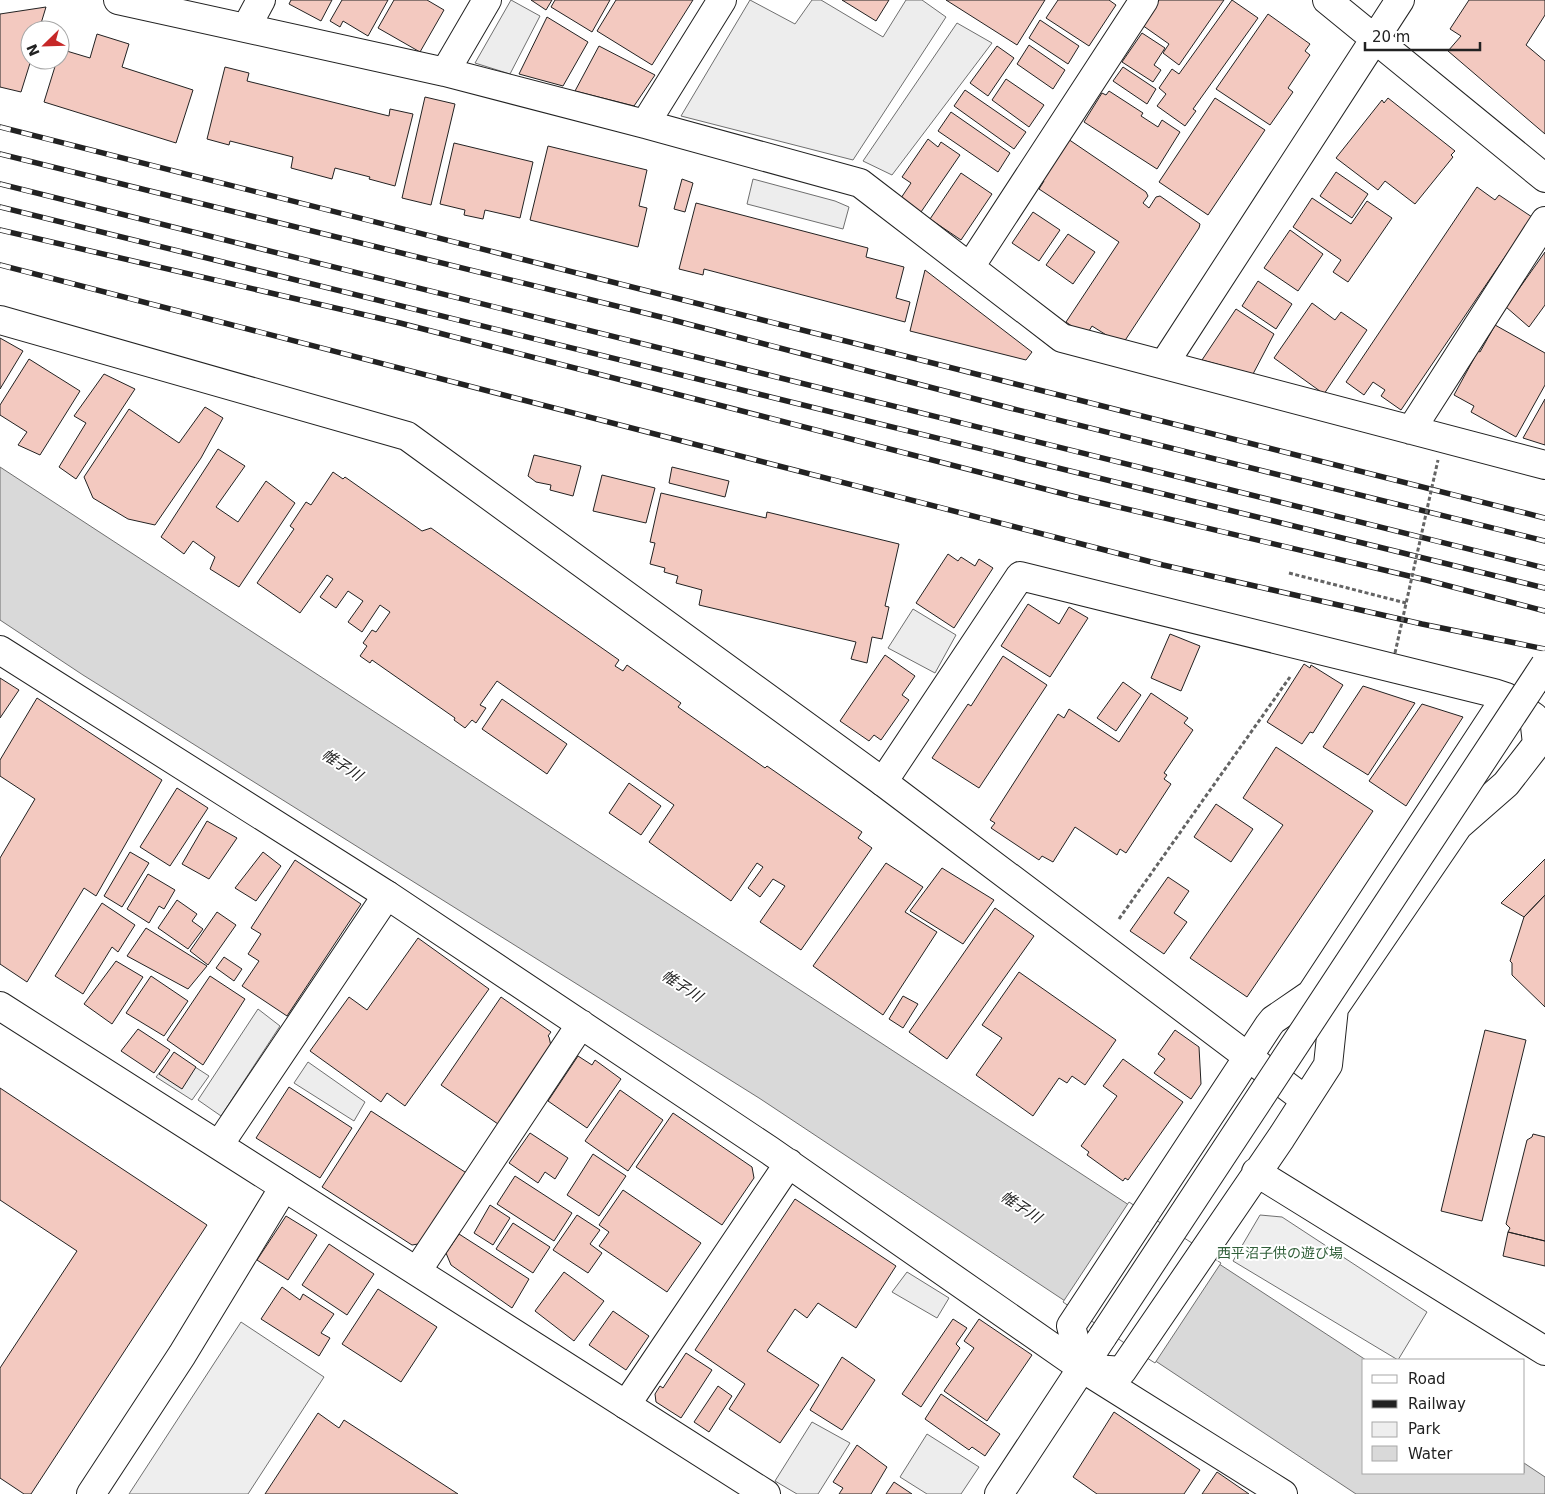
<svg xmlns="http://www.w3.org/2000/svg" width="1545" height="1494" font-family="'DejaVu Sans','Noto Sans JP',sans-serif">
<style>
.green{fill:#eee;stroke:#6f6f6f}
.parking{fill:#ededed;stroke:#6f6f6f}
.water{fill:#d9d9d9;stroke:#6f6f6f}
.pier{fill:#fff;stroke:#6f6f6f}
.building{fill:#f3c9c0;stroke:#222}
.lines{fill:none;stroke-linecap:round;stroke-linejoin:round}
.minor-casing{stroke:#222;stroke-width:30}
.tertiary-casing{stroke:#222;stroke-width:30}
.path{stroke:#646464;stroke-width:3;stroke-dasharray:4 2.5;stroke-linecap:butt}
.minor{stroke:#fff;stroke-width:28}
.tertiary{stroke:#fff;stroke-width:28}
.rail-casing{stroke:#222;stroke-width:5.5}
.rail{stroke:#fff;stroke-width:4;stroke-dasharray:11;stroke-linecap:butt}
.tertiary-bridge-casing{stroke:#222;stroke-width:30;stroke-linecap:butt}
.path-bridge{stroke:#646464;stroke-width:3;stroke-dasharray:4 2.5;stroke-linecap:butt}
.tertiary-bridge{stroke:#fff;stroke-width:28}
.labels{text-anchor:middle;stroke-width:4;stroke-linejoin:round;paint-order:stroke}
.park-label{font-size:14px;fill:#2f5e38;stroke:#fff}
.water-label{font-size:15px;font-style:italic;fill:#222;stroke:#fff}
</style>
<rect width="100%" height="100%" fill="#fff"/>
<path class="green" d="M1260 1215 1282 1217 1427 1312 1398 1360 1233 1261Z
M241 1322 324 1377 248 1494H129Z"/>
<path class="parking" d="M511 0 540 16 510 74 475 63Z
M750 0 795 24 812 0H821L883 37 906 0H922L946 17 853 160 681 116Z
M957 23 992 43 892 175 863 161Z
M753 179 835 201 849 207 843 229 747 204Z
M913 609 956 635 935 673 888 648Z
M258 1009 280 1026 221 1116 198 1100Z
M175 1054 209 1076 192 1100 156 1077Z
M308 1062 365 1102 354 1121 294 1083Z
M907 1272 949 1298 937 1318 892 1292Z
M812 1422 850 1443 818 1494H797L775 1481Z
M927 1434 979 1467 961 1494H927L900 1477Z"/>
<path class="water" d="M0 467 1366 1360H1364V1473H1524V1463L1545 1477V1494H1356L759 1098 83 675 0 620Z"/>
<path class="pier" d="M1129 1202 1153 1218 1086 1318 1063 1302Z
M1156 1220 1192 1243 1126 1344 1090 1320Z
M1194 1245 1221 1263 1155 1363 1128 1346Z"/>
<path class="building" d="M291 0H332L321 21 289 4Z
M342 0H388L368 36 343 21 340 27 330 21Z
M394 0H427L444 10 420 52 378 28Z
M531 0H552L546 10Z
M555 0H610L592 32 551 7Z
M616 0H693L652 65 597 31Z
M842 0H889L876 21Z
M946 0H1045L1017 45Z
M1058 0H1109L1116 5 1089 46 1046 18Z
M1159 0H1224L1179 65 1163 53 1169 44 1142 25Z
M1232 0 1258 18 1193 109 1196 111 1185 126 1157 106 1166 94 1159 88 1172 69 1179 74Z
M1469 0H1545V15L1526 45 1545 61V134L1448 51 1461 36 1450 29Z
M46 7 39 30H30L31 60 21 92 0 87V14Z
M1268 14 1310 44 1305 51 1310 55 1288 88 1293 92 1270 125 1216 89Z
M547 17 588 42 563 86 519 74Z
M1040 20 1079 46 1068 64 1029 38Z
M1142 33 1165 48 1154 65 1161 70 1153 82 1122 62Z
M97 34 129 44 122 67 193 90 176 143 44 102 57 60H60V49L90 58Z
M1029 45 1065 70 1053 89 1017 64Z
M599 46 655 75 634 106 575 91Z
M997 46 1014 58 988 96 970 83Z
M225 67 249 73 247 81 389 116 390 109 413 114 395 186 369 179 370 177 335 168 332 179 291 168 293 157 230 141 229 145 207 139Z
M1123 67 1156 89 1147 104 1113 81Z
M1006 79 1044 105 1029 127 992 100Z
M965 90 1026 132 1014 149 954 106Z
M1109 91 1143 113 1141 116 1158 127 1162 120 1180 132 1157 169 1084 122 1102 93 1106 95Z
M425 97 455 104 431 205 402 198Z
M1215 98 1265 130 1208 215 1159 182Z
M1388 98 1455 151 1451 155 1453 157 1415 204 1385 181 1378 190 1336 158 1382 100 1384 103Z
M951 112 1010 153 998 172 938 131Z
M928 139 938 147 941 142 960 155 921 212 901 198 911 183 902 177Z
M1068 139 1146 192 1148 196 1143 203 1149 208 1156 197 1160 196 1200 224 1199 228 1124 342 1119 343 1092 326 1086 336 1066 322 1119 242 1039 189 1044 181 1042 180Z
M454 143 533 162 520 218 485 210 483 219 464 215 465 210 440 204Z
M548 146 647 170 639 206 647 208 638 247 530 220Z
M1336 172 1368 194 1352 218 1320 196Z
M961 173 992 194 961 240 930 219Z
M682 179 693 183 685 212 674 209Z
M1477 187 1495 200 1499 195 1532 217 1401 410 1381 396 1385 390 1373 382 1364 395 1346 382Z
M1312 198 1351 224 1367 201 1392 218 1348 282 1333 272 1341 260 1293 227Z
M696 203 868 248 866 257 904 267 896 298 910 302 905 322 704 269 703 275 679 269Z
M1033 212 1060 230 1039 261 1012 243Z
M1290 230 1323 254 1298 291 1264 268Z
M1068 234 1095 252 1073 284 1046 265Z
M1545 252V305L1529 327 1506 307Z
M925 270 1032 352 1026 360 910 331Z
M1258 281 1292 304 1276 329 1242 306Z
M1312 303 1335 320 1341 312 1367 330 1324 394 1274 358Z
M1236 309 1274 334 1253 374 1202 360Z
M1495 325 1545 353V385L1516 437 1471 412 1474 406 1454 395 1478 351 1480 352Z
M0 338 23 351 0 389Z
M29 359 80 391 40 455 18 445 27 432 0 415V405Z
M104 374 135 389 76 479 59 467 86 423 74 416Z
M1545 399V445L1523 438Z
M205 407 223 418 201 458 155 525 128 519 93 498 84 477 129 409 179 443Z
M218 449 245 466 216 507 238 522 266 481 295 503 239 587 210 569 215 557 193 541 184 554 161 537Z
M534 455 581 466 573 496 550 490 551 485 536 482 528 476Z
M672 467 729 481 725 497 669 483Z
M333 472 343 479 345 477 422 531 431 528 619 660 615 666 623 671 627 665 681 703 678 707 765 768 767 766 862 832 858 838 872 848 801 950 760 922 785 886 773 879 760 897 748 888 763 867 757 863 731 901 649 842 674 805 497 681 480 705 486 708 476 723 472 720 465 728 454 720 455 718 372 660 370 663 360 656 367 646 363 643 372 630 376 632 390 612 380 605 362 632 348 622 363 601 348 591 336 608 320 597 333 579 327 575 300 613 257 583 294 529 290 526 306 502 311 505Z
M602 475 655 488 646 523 593 511Z
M661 493 766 518 767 512 899 544 885 606 889 607 882 639 872 637 867 663 851 659 856 642 699 605 702 590 676 583 678 576 664 572 665 568 650 564 655 543 650 542Z
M948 554 958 561 961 557 975 566 979 559 993 568 954 628 916 603Z
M1028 604 1059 624 1069 607 1088 618 1050 677 1001 646Z
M1170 634 1200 646 1181 691 1151 678Z
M885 655 915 676 902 695 909 700 881 740 874 735 869 741 840 721Z
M1003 656 1047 685 979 788 932 758 968 704 971 706Z
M1304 664 1310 668 1311 665 1343 685 1313 733 1310 732 1302 744 1267 722Z
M0 678 19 690 0 718Z
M1123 682 1141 695 1116 731 1097 718Z
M1363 686 1415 703 1368 775 1323 747Z
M1151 693 1188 718 1184 723 1193 730 1164 773 1167 775 1164 779 1171 784 1126 853 1120 849 1117 855 1075 827 1053 862 1042 856 1039 860 991 828 995 823 990 820 1058 714 1064 718 1069 709 1119 742Z
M37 698 162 780 96 896 84 888 27 982 0 964V858L35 799 0 776V760Z
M502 699 567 744 547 774 482 729Z
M1422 704 1463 717 1406 806 1369 781Z
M1276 747 1373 811 1247 997 1190 958 1283 825 1243 798Z
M629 783 661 806 641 835 609 813Z
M177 788 208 808 170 866 140 847Z
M1216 804 1253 829 1231 862 1194 837Z
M207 821 237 838 209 879 182 864Z
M130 852 149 863 122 907 104 896Z
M263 852 281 866 256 901 235 888Z
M1545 859V895L1524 917 1501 903Z
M295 860 361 904 287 1016 242 986 259 961 248 954 261 934 251 928Z
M886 863 923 887 905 912 937 932 883 1015 813 966Z
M942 868 994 900 963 944 910 911Z
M148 874 175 890 164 909 159 906 149 923 127 909Z
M1168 877 1189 891 1174 913 1187 922 1164 954 1130 931Z
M1545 895V1007L1512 975V963L1510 961 1524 917Z
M177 900 197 914 192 921 203 929 188 949 158 928Z
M102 903 135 925 118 952 112 947 83 994 55 976Z
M995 908 1034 936 947 1059 909 1032Z
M217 912 236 925 208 965 190 951Z
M146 928 207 966 188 989 127 956Z
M418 938 489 989 405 1106 387 1093 381 1102 310 1051 349 997 367 1010Z
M224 957 242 969 234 981 216 968Z
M116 961 143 977 112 1024 84 1004Z
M1019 972 1116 1040 1085 1085 1072 1076 1067 1083 1059 1078 1033 1116 976 1075 1002 1038 982 1025Z
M151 976 188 1001 164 1036 126 1013Z
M210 976 245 999 203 1065 167 1040Z
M903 996 918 1004 903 1028 889 1019Z
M501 997 551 1032 548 1036 549 1037 551 1046 498 1124 441 1085Z
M138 1029 170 1050 154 1073 121 1051Z
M1175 1030 1199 1047 1201 1084 1191 1099 1154 1073 1165 1059 1158 1054Z
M1485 1030 1526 1040 1482 1221 1441 1211Z
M174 1052 196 1067 182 1089 159 1074Z
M578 1056 592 1065 595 1060 621 1079 587 1128 548 1101Z
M1123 1059 1183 1102 1128 1180 1125 1178 1123 1181 1087 1155 1089 1152 1081 1146 1117 1096 1103 1086Z
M289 1087 352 1128 320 1178 256 1138Z
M0 1088 207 1225 31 1494H24L0 1478V1368L77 1251 0 1200Z
M620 1090 663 1120 628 1171 585 1141Z
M371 1111 468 1174 424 1243 412 1245 322 1187Z
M673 1113 752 1167 754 1178 722 1225 636 1167Z
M530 1133 568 1158 555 1179 545 1172 538 1183 509 1163Z
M1533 1134 1545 1137V1241L1508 1232 1510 1228 1506 1224 1527 1140 1532 1137Z
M593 1154 626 1176 599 1216 567 1195Z
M515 1176 572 1213 554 1241 497 1204Z
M623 1190 701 1243 667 1292 599 1246 609 1232 599 1225Z
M795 1199 896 1266 856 1328 818 1303 807 1318 795 1309 767 1351 819 1385 780 1443 729 1409 745 1384 695 1350Z
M490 1205 510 1218 493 1245 474 1233Z
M577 1215 600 1230 590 1244 602 1253 588 1273 553 1250Z
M286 1216 317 1235 288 1280 257 1260Z
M513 1223 550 1247 533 1273 496 1249Z
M1508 1232 1545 1241V1266L1503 1256Z
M459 1234 529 1279 512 1308 451 1265 446 1253Z
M329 1244 374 1274 347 1315 302 1285Z
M564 1272 604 1301 574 1341 535 1311Z
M282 1287 300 1300 303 1294 334 1314 321 1333 330 1338 319 1356 261 1319Z
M378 1289 437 1327 401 1382 342 1344Z
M613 1311 649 1336 626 1370 589 1345Z
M953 1319 967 1328 956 1344 960 1348 921 1407 902 1394Z
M979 1319 1032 1355 987 1421 944 1391 974 1348 964 1341Z
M686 1353 712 1370 681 1418 656 1402 655 1394 660 1386 663 1388Z
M842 1357 875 1380 842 1430 810 1410Z
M718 1386 732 1396 709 1432 694 1422Z
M941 1394 1000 1434 985 1456 972 1447 969 1450 925 1419Z
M1114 1412 1200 1470 1184 1494H1097L1073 1477Z
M318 1413 339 1428 344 1420 458 1494H265Z
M857 1445 887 1467 871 1494H839L843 1488 833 1482Z
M1217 1472 1249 1494H1202Z
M894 1482 912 1494H886Z"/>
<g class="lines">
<g class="minor-casing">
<path id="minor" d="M118 0 445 72 645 124 860 183 1062 338 1545 465
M246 28 261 0
M445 72 487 0
M645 124 722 0
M970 267 1144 0
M1411 430 1545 221
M0 650 387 895 769 1150 1082 1368 1283 1494
M883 782 1020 576 1494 693 1506 697 1534 717 1537 744 1506 784 1458 826 1334 1008 1328 1065 1281 1138 1122 1371 1082 1368
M1256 1172 1545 1351
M417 1271 581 1024
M1082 1368 1071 1326 1269 1025 1273 1020 1311 994 1506 697
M626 1405 789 1163
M91 1494 182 1355 284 1187"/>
</g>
<g class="tertiary-casing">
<path id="tertiary" d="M1327 0 1545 178
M0 320 407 436 883 782 1304 1099
M1164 364 1400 0
M0 1006 766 1494
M219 1145 387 895
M999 1494 1103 1336"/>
</g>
<path class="path" d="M1289 573 1406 603
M1119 919 1290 677"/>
<use href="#minor" class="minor"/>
<use href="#tertiary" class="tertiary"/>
<g class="rail-casing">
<path id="rail" d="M0 127 1545 518
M0 154 665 318 1010 408 1545 541
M0 184 1545 568
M0 207 1545 588
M0 230 400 323 1076 497 1426 580 1545 611
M0 265 1163 565 1422 624 1545 649"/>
</g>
<use href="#rail" class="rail"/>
<g class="tertiary-bridge-casing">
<path id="tertiary-bridge" d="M1103 1336 1545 665"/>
</g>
<path class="path-bridge" d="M1395 653 1438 460"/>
<use href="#tertiary-bridge" class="tertiary-bridge"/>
</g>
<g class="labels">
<g class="park-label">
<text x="1280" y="1258">西平沼子供の遊び場</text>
</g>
<g class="water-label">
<text transform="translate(342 765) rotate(33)" y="5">帷子川</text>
<text transform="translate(682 986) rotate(33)" y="5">帷子川</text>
<text transform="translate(1021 1207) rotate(33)" y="5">帷子川</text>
</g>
</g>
<rect x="1362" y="1359" width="162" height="115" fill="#ffffff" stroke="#a7a7a7"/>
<rect x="1372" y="1375" width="25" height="8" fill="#ffffff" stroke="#a7a7a7"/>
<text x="1408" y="1384" font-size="15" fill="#222222">Road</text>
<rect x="1372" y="1400" width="25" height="8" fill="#222222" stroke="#a7a7a7"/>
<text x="1408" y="1409" font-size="15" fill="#222222">Railway</text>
<rect x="1372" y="1422" width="25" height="15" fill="#eeeeee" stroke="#a7a7a7"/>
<text x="1408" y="1434" font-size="15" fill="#222222">Park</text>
<rect x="1372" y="1446" width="25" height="15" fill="#d9d9d9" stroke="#a7a7a7"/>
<text x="1408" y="1459" font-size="15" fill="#222222">Water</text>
<g transform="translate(45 45) rotate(247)"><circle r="24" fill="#ffffff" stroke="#a7a7a7"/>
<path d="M0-4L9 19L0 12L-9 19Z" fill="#c62828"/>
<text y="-8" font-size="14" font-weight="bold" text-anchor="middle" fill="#222222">N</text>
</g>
<path d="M1365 42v8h115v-8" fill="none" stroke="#222222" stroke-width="2.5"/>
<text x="1372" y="42" font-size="15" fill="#222222" stroke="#ffffff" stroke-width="4" paint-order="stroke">20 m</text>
</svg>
